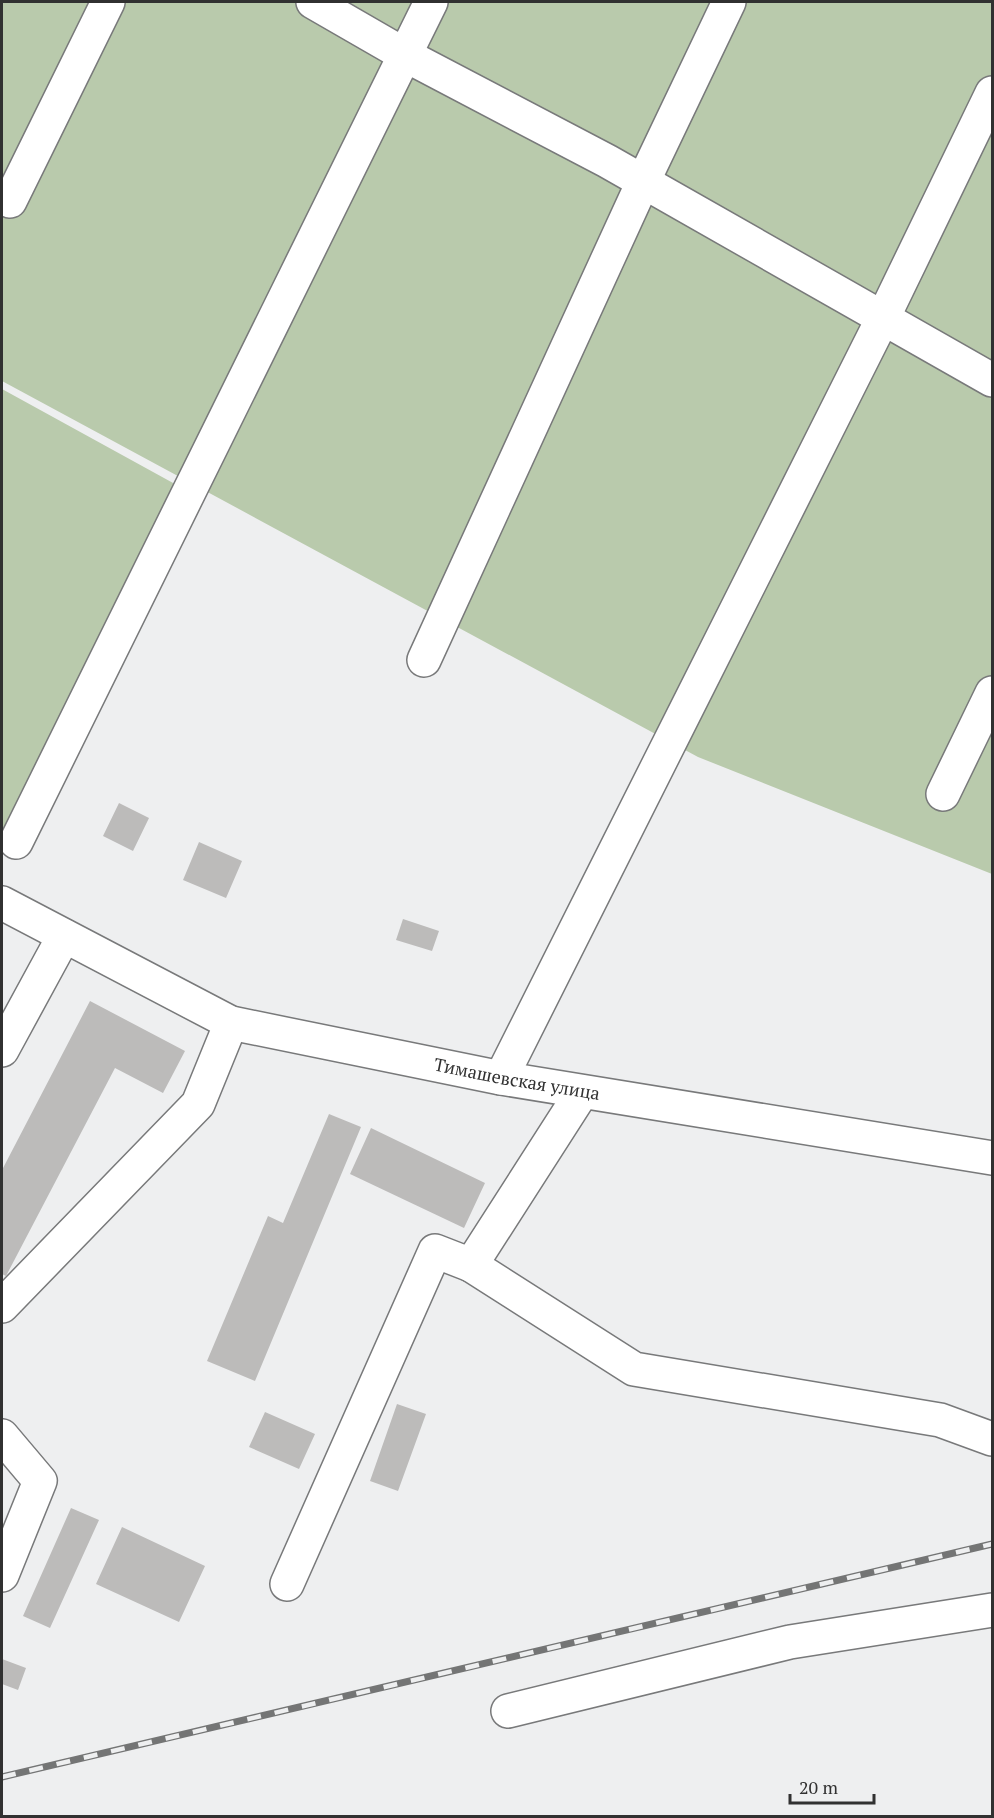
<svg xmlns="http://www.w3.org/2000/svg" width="994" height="1818" font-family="'PT Serif',serif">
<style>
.green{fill:#b9caac}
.building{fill:#bcbbba}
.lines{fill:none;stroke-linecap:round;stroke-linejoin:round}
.minor-casing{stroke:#78797a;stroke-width:36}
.minor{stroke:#fff;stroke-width:33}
.rail-casing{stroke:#747575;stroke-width:7}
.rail{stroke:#eeeff0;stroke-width:4.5;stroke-dasharray:14;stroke-linecap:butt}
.labels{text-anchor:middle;stroke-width:4.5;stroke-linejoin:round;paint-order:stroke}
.street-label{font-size:18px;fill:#313131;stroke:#eeeff0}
</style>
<rect width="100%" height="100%" fill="#eeeff0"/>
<path class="green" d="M2 2H992V874L698 757 2 381Z
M2 389 184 489 2 834Z"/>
<path class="building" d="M119 803 149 818 133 851 103 836Z
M199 842 242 861 226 898 183 880Z
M403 919 439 931 432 951 396 940Z
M90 1001 185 1051 163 1093 115 1068 6 1276 2 1274V1170Z
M329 1114 361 1127 255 1381 207 1361 268 1216 283 1223Z
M371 1128 485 1183 464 1228 350 1174Z
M397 1404 426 1414 398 1491 370 1481Z
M265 1412 315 1434 299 1469 249 1447Z
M71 1508 99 1520 50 1628 23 1616Z
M122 1527 205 1566 179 1622 96 1584Z
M2 1659 26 1668 18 1690 2 1684Z"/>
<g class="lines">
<g class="minor-casing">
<g id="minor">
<path d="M313 2 405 55 607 161 992 380"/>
<path d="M10 201 108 2"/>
<path d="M424 660 643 182 729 2"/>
<path d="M943 794 992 693"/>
<path d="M16 842 431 2"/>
<path id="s1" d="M2 903 231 1023 501 1078 992 1158"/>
<path d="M2 1050 64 936"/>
<path d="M501 1078 883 318 992 93"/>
<path d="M471 1265 634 1369 940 1420 992 1439"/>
<path d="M2 1306 198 1104 231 1023"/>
<path d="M2 1436 40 1481 2 1575"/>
<path d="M287 1584 435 1251 471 1265 582 1092"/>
<path d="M508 1711 790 1642 992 1610"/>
</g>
</g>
<use href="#minor" class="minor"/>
<g class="rail-casing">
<path id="rail" d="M2 1777 992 1544"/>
</g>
<use href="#rail" class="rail"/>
</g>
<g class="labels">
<g class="street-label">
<text dy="6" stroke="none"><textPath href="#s1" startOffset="550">Тимашевская улица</textPath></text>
</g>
</g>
<rect width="994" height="1818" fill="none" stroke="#313131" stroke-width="6"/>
<path d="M790 1794v9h84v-9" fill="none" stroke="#313131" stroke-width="3"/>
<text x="799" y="1794" font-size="18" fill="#313131" stroke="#eeeff0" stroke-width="4.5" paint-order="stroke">20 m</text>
</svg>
